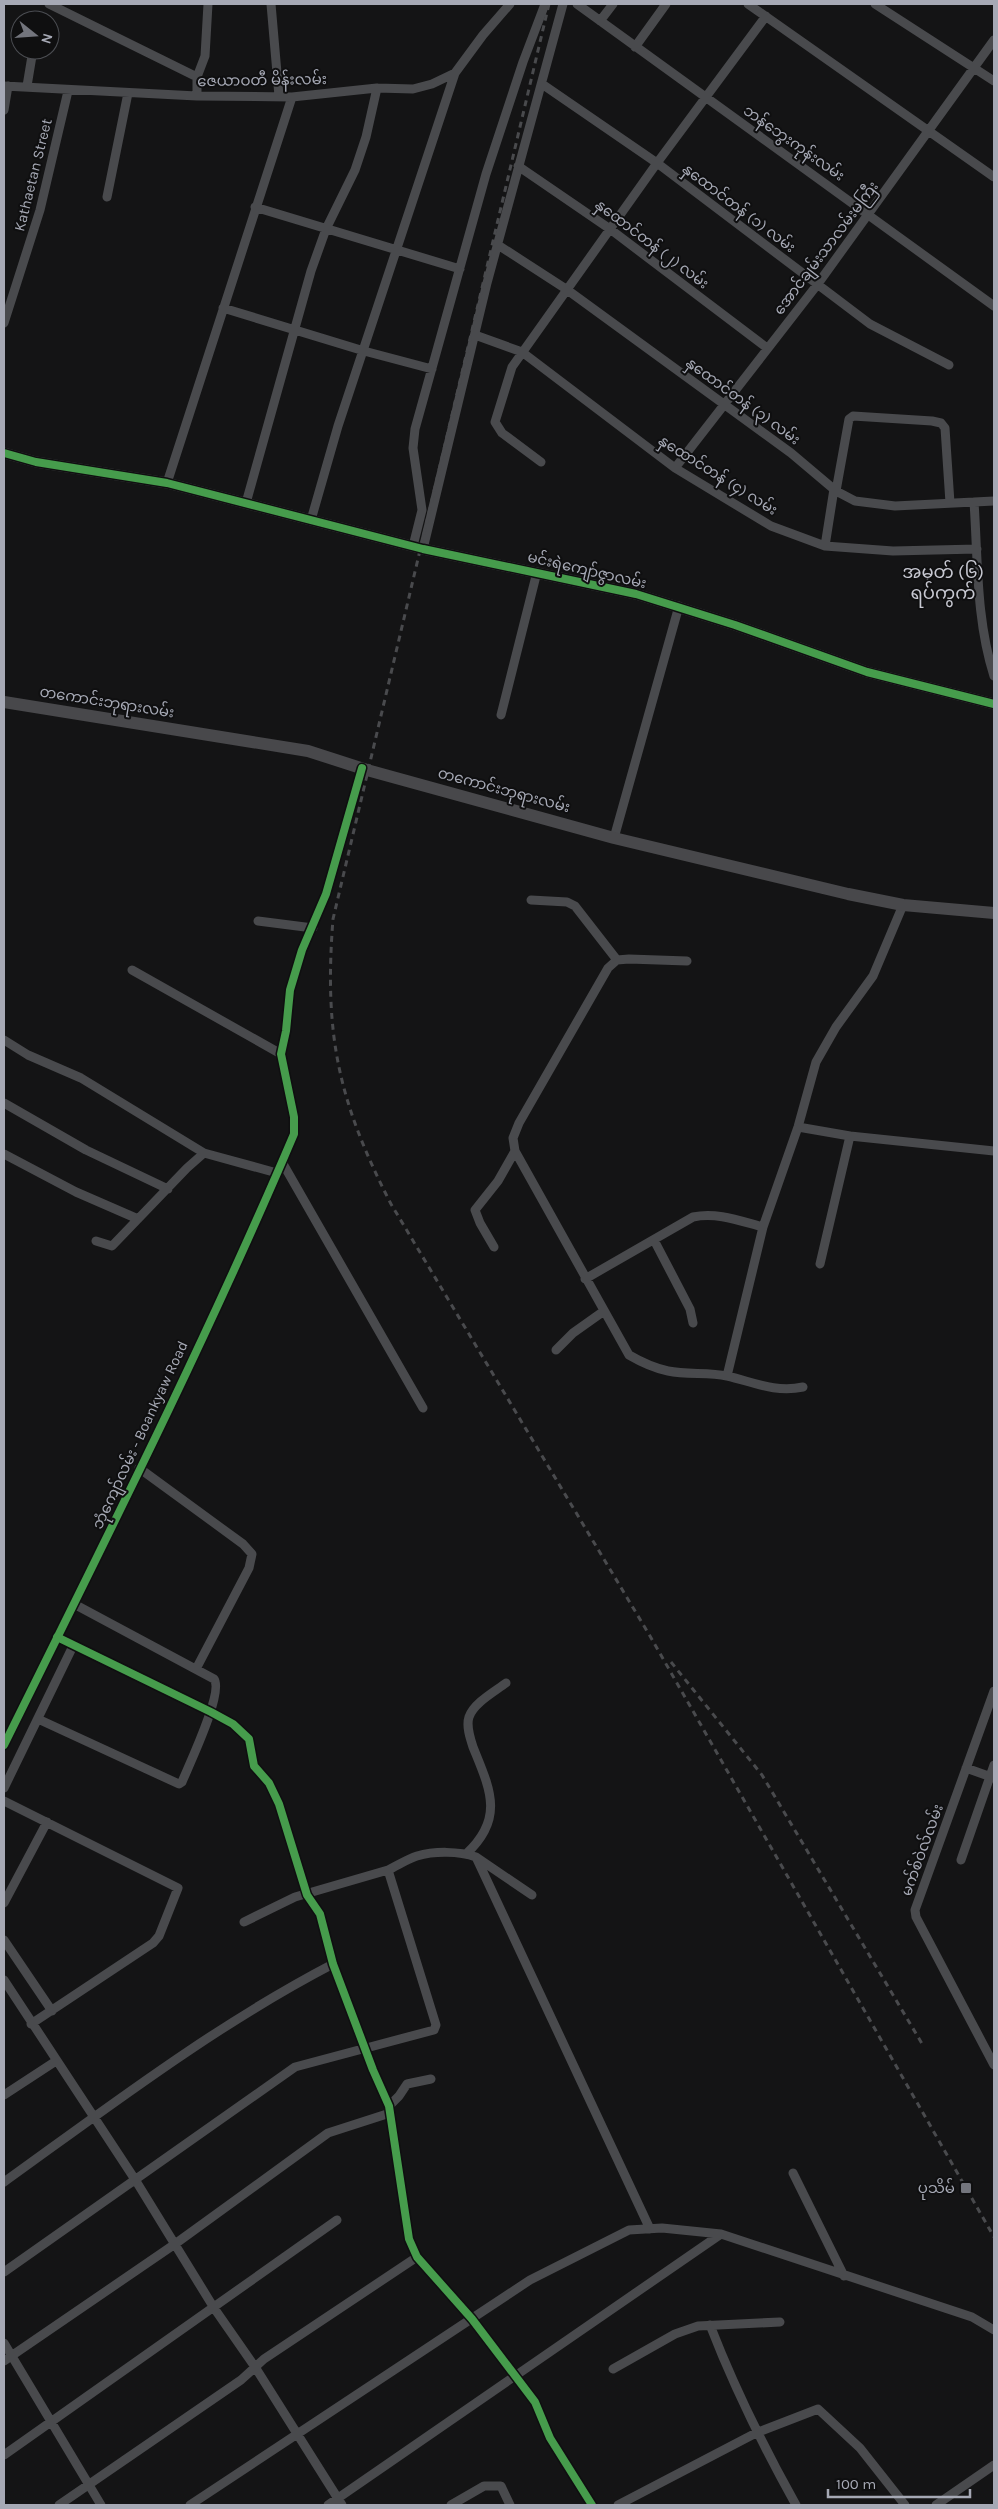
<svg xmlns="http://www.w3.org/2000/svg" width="998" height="2509" font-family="Karla,'Noto Sans Myanmar',sans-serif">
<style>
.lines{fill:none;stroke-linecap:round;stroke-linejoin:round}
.minor{stroke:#494a4d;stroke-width:9}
.tertiary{stroke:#494a4d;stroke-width:11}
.secondary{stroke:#48484b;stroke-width:12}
.rail{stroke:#494a4d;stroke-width:3;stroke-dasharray:6 5;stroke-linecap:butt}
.cycleway-casing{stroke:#0f0f10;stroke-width:11}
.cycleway{stroke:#469c4c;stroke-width:8}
.poi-dot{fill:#73757d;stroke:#0f0f10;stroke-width:2}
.labels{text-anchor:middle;stroke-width:4;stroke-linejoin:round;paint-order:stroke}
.street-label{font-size:15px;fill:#a6a9b5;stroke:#0f0f10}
.poi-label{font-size:15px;fill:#a6a9b5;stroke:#0f0f10;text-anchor:end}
.quarter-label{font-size:18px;fill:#c7c8d1;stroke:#0f0f10}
</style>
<rect width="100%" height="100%" fill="#141415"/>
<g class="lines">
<path class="minor" d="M49 4 197 77
M271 4 279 96
M577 4 994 306
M748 4 994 177
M875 4 994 81
M600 21 613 4
M635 47 666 4
M542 84 657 163 870 324 949 365
M4 86 197 96 292 97 377 88 413 89 432 84 455 73 483 35 510 4
M27 86 33 50
M197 96V77L205 56 208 4
M4 110 8 86
M518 166 610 229 767 348
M107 197 128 93
M255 207 460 269
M498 245 566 289 791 453 836 491 855 501 895 506 994 501
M223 308 364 351 432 369
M4 323 40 210 68 91
M475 335 522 352 675 468 771 526 825 546 893 551 977 549
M541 462 502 433 495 422 512 367 657 163 766 16
M675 468 817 285 994 40
M167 483 292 97
M836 491 849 419 853 416 932 421 941 423 945 428 950 503
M974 502C978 560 976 620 994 676
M246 503 311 271 326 229 355 170 366 137 377 88
M311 520 338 426 455 73
M413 546 422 510 413 448 415 429 486 174 523 62 545 4
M825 546 834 489
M423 549 487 283 563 4
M501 715 537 572
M614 838 679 606
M531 900 567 902 575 906 617 960
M258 921 313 928
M687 961 629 959 617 960 608 968 519 1123 513 1138 515 1151 629 1355C641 1362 654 1368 668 1371 687 1375 708 1372 727 1376 753 1382 775 1393 803 1387
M132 970 281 1054
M4 1040 28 1055 81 1078 204 1153 277 1173
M4 1103 86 1150 168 1189
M798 1127 850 1136
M4 1154 76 1192 138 1219
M282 1162 423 1408
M654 1240 690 1309 693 1323
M96 1241 112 1246 187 1168 204 1153
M494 1247 480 1223 475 1210 498 1181 515 1151
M820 1264 850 1136 994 1151
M585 1279 693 1217C717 1212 740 1221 763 1227
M556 1350 573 1333 604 1311
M727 1376 763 1227 798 1127 816 1062 836 1027 873 976 903 905
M139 1468 243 1544 252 1554 249 1568 196 1669
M57 1637 211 1712 233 1724 249 1739 254 1766 269 1783 279 1804 307 1895 320 1914 333 1964 373 2070 389 2106 409 2239 417 2257 472 2319 535 2402 550 2438 592 2505
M994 1691 915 1910 916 1917 994 2065
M38 1719 179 1784 182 1782C189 1765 224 1692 214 1679L74 1604
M4 1745C104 1543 206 1341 294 1134V1117L281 1054 286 1031 290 990 302 950 326 894 362 768
M966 1768 994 1778
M4 1788 73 1646
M4 1801 178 1888 159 1936 153 1943 31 2024
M466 1854C505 1818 490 1789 473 1747 470 1738 466 1726 469 1717 474 1703 494 1692 506 1683
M476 1857 650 2229
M961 1860 994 1765
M4 1903 47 1822
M244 1922 295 1897 388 1870
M4 1940 52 2011
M4 1980 136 2181 214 2308 255 2367 342 2505
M4 2095 56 2061
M389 2106 399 2096 407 2084 431 2079
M793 2173 844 2276
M4 2182C111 2105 216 2025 333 1964
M4 2272 295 2067 434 2030 436 2025 388 1870C397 1866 407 1859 417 1856 434 1851 459 1851 476 1857L532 1895
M710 2325C734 2387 763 2446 796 2505
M4 2343 101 2505
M4 2361 175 2244 328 2133 390 2113
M613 2369 675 2334 698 2326 780 2322
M4 2455 337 2220
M59 2505 241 2380 264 2359 417 2257
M190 2505 530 2280 629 2230 662 2228 721 2234 972 2317 994 2330
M328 2505 721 2234
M451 2505 484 2486H501L510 2505
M618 2505 756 2433 818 2409 860 2448 905 2505
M936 2505 994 2465"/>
<path class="tertiary" d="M4 453 36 462 167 483 423 549 636 594 735 625 867 672 994 704"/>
<path class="secondary" d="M4 702 308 751 367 770 614 838 848 894 903 905 994 913"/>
<path class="rail" d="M549 4 333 919C324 1034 338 1101 391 1204L650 1636 994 2237
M671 1662 762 1775 924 2047"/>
<g class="cycleway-casing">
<path id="cycleway" d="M4 453 36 462 167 483 423 549 636 594 735 625 867 672 994 704
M57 1637 211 1712 233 1724 249 1739 254 1766 269 1783 279 1804 307 1895 320 1914 333 1964 373 2070 389 2106 409 2239 417 2257 472 2319 535 2402 550 2438 592 2505
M4 1745C104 1543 206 1341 294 1134V1117L281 1054 286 1031 290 990 302 950 326 894 362 768"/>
</g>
<use href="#cycleway" class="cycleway"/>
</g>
<rect class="poi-dot" x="960" y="2182" width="12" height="12" rx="2.5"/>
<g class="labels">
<g class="street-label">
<text transform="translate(262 80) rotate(-1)" y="5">ဇေယာဝတီ မိန်းလမ်း</text>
<text transform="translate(794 143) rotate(35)" y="5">ဘန်ဘွေးကုန်းလမ်း</text>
<text transform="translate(33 175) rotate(-76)" y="5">Kathaetan Street</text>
<text transform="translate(739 208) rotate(37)" y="5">နှထောင်တန် (၁) လမ်း</text>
<text transform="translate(652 244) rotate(37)" y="5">နှထောင်တန် (၂) လမ်း</text>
<text transform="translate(826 248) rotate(-53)" y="5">အောင်ချမ်းသာလမ်းမကြီး</text>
<text transform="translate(743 401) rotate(36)" y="5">နှထောင်တန် (၃) လမ်း</text>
<text transform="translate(718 475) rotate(32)" y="5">နှထောင်တန် (၄) လမ်း</text>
<text transform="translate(587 570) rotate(13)" y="5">မင်းရဲကျော်ဇွာလမ်း</text>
<text transform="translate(107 702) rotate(9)" y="5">တကောင်းဘုရားလမ်း</text>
<text transform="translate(504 790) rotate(15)" y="5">တကောင်းဘုရားလမ်း</text>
<text transform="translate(140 1435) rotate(-65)" y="5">ဘုံကျော်လမ်း - Boankyaw Road</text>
<text transform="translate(922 1850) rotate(-70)" y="5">မက်စ်ဝဲလ်လမ်း</text>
</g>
<g class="poi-label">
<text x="955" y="2193">ပုသိမ်</text>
</g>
<g class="quarter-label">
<text x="943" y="578">အမှတ် (၆)<tspan x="943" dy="21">ရပ်ကွက်</tspan></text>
</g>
</g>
<rect width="998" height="2509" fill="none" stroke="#a6a9b5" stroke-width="10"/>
<g transform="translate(35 35) rotate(107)"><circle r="24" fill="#0f0f10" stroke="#4b4d52"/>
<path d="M0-4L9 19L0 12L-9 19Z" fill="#73757d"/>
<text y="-8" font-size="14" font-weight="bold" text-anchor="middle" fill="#a6a9b5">N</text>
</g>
<path d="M828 2489v8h142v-8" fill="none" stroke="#a6a9b5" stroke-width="2.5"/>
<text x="836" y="2489" font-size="15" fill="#a6a9b5" stroke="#0f0f10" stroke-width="4" paint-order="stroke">100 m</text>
</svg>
